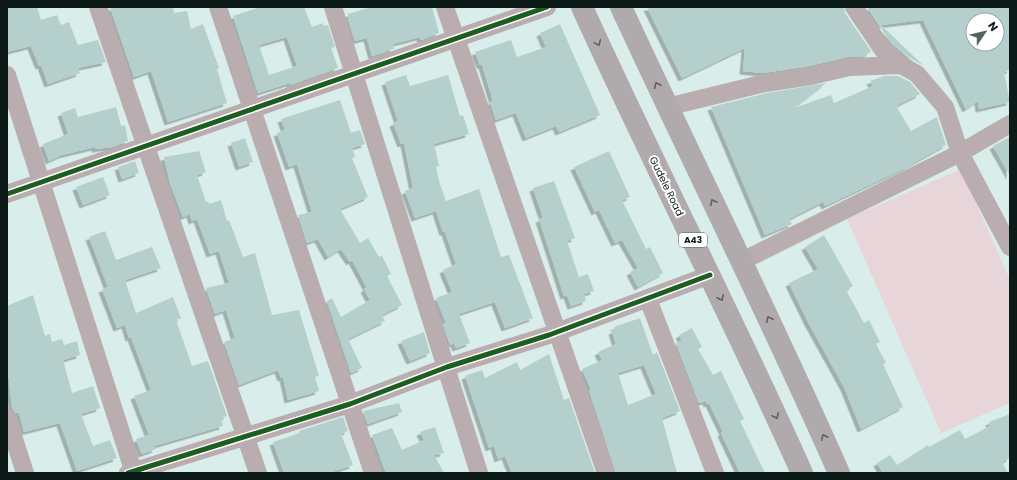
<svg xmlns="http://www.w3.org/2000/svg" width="1017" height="480" font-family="Poppins,sans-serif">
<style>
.green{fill:#e7d5da}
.building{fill:#b5d0cc;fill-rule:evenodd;filter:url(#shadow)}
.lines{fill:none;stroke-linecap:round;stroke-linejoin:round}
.minor{stroke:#baadb0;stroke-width:18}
.trunk{stroke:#b1aaad;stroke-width:22}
.cycleway-casing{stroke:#fff;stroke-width:8}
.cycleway{stroke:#1b5e20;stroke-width:5}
.oneway{stroke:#5e6262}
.labels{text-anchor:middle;stroke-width:4;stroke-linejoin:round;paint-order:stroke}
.shield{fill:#fff;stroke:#555f5d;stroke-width:1}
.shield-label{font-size:9px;font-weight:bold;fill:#0c1a18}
.street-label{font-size:10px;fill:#0c1a18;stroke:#fff}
</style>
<defs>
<filter id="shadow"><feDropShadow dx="-3.5" dy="3.5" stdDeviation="0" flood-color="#0004"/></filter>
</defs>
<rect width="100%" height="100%" fill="#d9eeea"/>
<path class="green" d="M961 169 1010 280V403L941 433 847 219Z"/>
<path class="building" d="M7 7H37L41 20 57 15 61 25 69 22 78 45 98 40 106 62 78 68 80 73 48 84 41 65 39 66 31 46 7 52Z
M110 7H173L174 13 187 11 191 29 203 24 219 68 217 69 227 103 168 122 151 71 134 77Z
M260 7H304L312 27 323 23V26L328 25 335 47 331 48 338 68 290 85V83L258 93 233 16ZM287 37 297 66 269 75 259 45Z
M371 7H432L439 33 421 40 420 37 393 44 394 49 372 56 367 38 355 41 348 19H349L348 14Z
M647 7H844L845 13 871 51 865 56 847 57 809 66 763 73 743 71 745 48 682 78Z
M867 7H1010V70L1004 72 1010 102 979 109 978 101 966 109 923 20 881 25 924 66 907 56 891 43ZM973 20H997V44H973Z
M560 24 600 115 559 132 556 126 526 138 516 113 496 120 490 102 493 101 482 65H480L475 52 511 40 517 57 546 47 540 33Z
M406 75 410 86 448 75 460 116 463 115 469 134 434 144 439 166 436 167 439 181 446 201 479 189 501 257 509 255 533 318 505 328 495 302 459 314 470 343 456 348 454 343 450 345 443 324 446 323 436 298 452 292 443 270 456 264 445 232H443L436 211 415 218 405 191 413 188 404 143 401 144 393 123 398 121 385 82Z
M884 76H898L910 82 920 94 896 106 911 131 937 117 946 145 903 169 825 206 823 202 789 219 792 224 765 235 711 107 767 93 826 83 794 108 831 95 834 103 873 86 870 81Z
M340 100 351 133 360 130 365 144 352 148 355 157 352 158 368 197 340 209 360 243 368 238 379 257 382 256 391 274 387 276 402 305 382 315 385 321 348 339 362 368 351 373 327 301 332 298 341 317 370 300 364 289 367 288 352 260 350 262 341 249 328 257 318 239 307 243 298 215 312 212 297 164 289 167 277 133 285 130 281 119Z
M116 107 121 126 125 125 128 141 112 147 95 149V147L62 155 49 161 43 144 68 134 61 113 75 108 78 117Z
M1010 137V176L993 146Z
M245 138 253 162 239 167 231 143Z
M199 151 206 172 197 175 206 202 208 201 209 204 221 200 227 221 229 220 243 257 255 253 272 315 299 310 319 376 315 377 319 391 288 400 283 377 281 378 278 370 239 385 224 342 235 338 226 310 215 314 206 288 229 283 219 251 210 254 197 219 192 221 190 214 183 217 170 183 164 157Z
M609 151 630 197 622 200 646 249 650 247 663 273 638 287 630 272 638 268 622 240 615 243 599 210 595 212 574 167Z
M135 161 139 173 122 179 118 167Z
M103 177 110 195 83 205 76 187Z
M554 181 575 238 567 241 579 277 588 274 594 291 584 294 586 301 571 306 567 295 564 296 539 219 543 218 533 188Z
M105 231 116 260 152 247 161 268 125 280 136 313 173 297 181 318 176 320 192 366 208 361 227 416 221 418 223 426 154 446 156 449 142 454 136 439 149 435 134 396 151 390 131 337 129 338 125 325 117 328 102 289 108 287 89 237Z
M824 235 853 286 846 290 864 323 869 320 880 342 876 344 886 363 883 364 903 407 861 429 844 387 808 322 789 283 818 269 805 247Z
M33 295 45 336 50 334 52 342 62 339 64 345 77 341 80 355 63 360 72 393 93 386 100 408 81 414 93 446 110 440 117 458 77 471 60 423 24 432 19 412 16 413 12 408 9 378 7 379V306Z
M640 318 653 355 657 352 680 411 662 418 677 473H616L589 390 591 389 582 369 602 360 598 352 616 344 612 331 616 330 614 327ZM644 365 656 394 628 405 618 373Z
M692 328 702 347 698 349 713 375 721 371 744 419 740 421 765 473H740L721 433 723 432 709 403 707 404 706 401 699 403 676 343 682 340 679 335Z
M424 332 430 353 410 361 401 341Z
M549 354 564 400 569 398 595 473H512L505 456 498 459 494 446 489 448 465 376 482 370 485 378 517 362 520 370Z
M399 403 402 412 368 424 363 411Z
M1010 414V458L1002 462 1008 473H883L877 463 890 455 897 465 928 445 929 447 960 430 965 439 990 426 989 422Z
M343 417 348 431 341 434 353 465 329 473H284L273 442 300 433 299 431Z
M435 427 444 453 434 455 444 473H386L372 435 392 428 402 450 424 440 420 432Z"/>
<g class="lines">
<path class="minor" d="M98 7 258 473
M218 7 373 473
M333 7 479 473
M445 7 606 473
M854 7 883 50 901 65 917 74 945 107 960 153 1010 247
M7 75 134 473
M667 107 765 83 811 76 849 67 901 65
M7 194 547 7
M742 261 960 153 1010 124
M648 299 715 473
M7 417 25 473
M128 473 350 404 447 367 549 335 710 275"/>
<path class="trunk" d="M582 7C653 164 732 316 802 473
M621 7C693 163 770 316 839 473"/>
<g class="cycleway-casing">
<path id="cycleway" d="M7 194 547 7
M128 473 350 404 447 367 549 335 710 275"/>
</g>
<use href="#cycleway" class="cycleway"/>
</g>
<defs><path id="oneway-chevron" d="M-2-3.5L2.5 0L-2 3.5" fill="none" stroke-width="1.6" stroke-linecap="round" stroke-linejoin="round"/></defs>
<g class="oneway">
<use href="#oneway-chevron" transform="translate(598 43) rotate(66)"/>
<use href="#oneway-chevron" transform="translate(657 85) rotate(-115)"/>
<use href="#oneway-chevron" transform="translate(713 202) rotate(-116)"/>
<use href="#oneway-chevron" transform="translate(721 298) rotate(65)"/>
<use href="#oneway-chevron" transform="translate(769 319) rotate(-115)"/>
<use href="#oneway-chevron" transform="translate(776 416) rotate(65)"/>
<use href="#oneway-chevron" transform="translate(824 437) rotate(-115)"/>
</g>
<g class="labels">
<rect class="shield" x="679" y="233" width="28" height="14" rx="3"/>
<g class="shield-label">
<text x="693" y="243">A43</text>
</g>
<g class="street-label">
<text transform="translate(667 186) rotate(64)" y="4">Gudele Road</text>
</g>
</g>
<rect width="1017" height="480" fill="none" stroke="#0c1a18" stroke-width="16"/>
<g transform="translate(985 32) rotate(55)"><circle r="19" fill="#ffffff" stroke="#9ea3a3"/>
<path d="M0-3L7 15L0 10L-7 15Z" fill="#546462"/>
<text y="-6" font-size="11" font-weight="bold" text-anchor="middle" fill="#0c1a18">N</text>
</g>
</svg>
